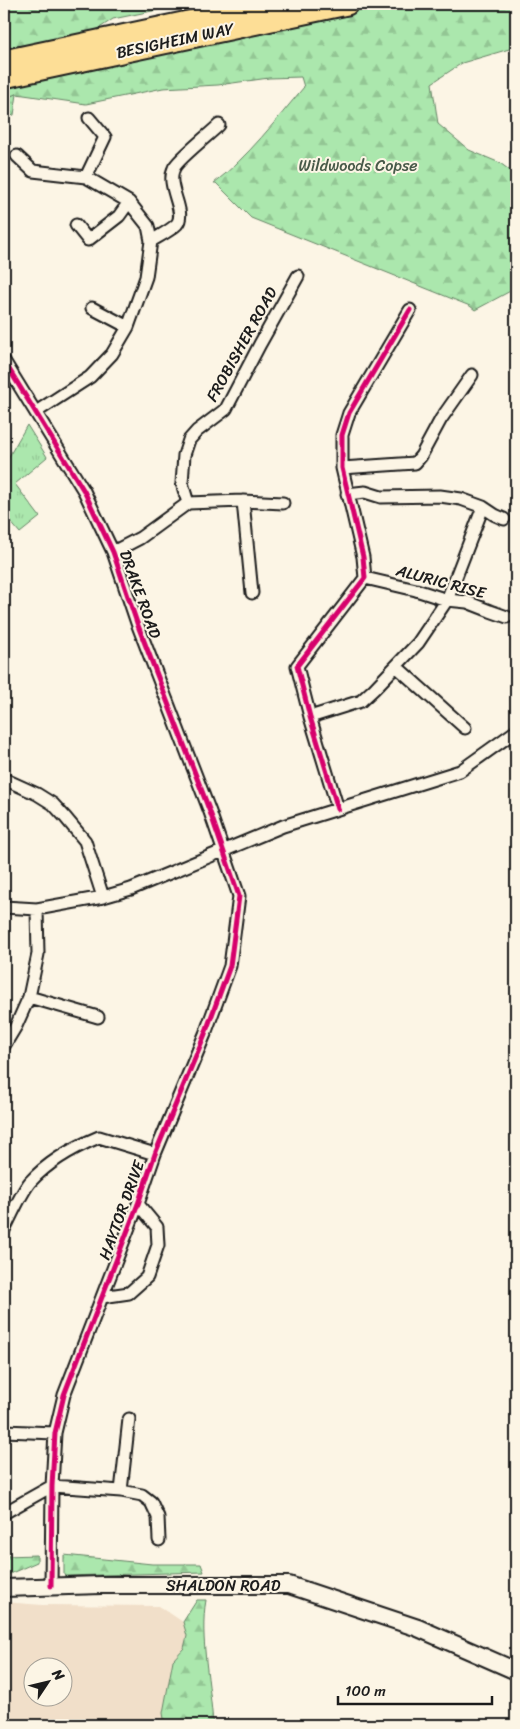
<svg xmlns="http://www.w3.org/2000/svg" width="520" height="1729" font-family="Sriracha,sans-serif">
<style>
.built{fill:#f1dfc9;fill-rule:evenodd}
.grass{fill:url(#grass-tufts);stroke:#648264}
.forest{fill:url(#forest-firs);stroke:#648264}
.park{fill:url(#park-dots);stroke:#648264}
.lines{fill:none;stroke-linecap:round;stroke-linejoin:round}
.street-casing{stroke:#1c1c1c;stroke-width:15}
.secondary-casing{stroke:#1c1c1c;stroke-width:20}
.highway-casing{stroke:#1c1c1c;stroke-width:25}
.street{stroke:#fcf5e5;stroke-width:11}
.secondary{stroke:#fcf5e5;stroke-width:16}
.highway{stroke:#fdde96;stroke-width:21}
.cycleway-casing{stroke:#fcf5e5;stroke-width:8}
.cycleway{stroke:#d6006c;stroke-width:5}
.labels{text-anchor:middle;stroke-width:4;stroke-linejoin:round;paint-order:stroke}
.street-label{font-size:16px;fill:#1c1c1c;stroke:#fcf5e5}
.park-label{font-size:16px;fill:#475948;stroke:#fcf5e5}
</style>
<defs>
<pattern id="grass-tufts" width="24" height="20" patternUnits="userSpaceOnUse" patternTransform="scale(1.25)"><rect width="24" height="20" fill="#abe7ad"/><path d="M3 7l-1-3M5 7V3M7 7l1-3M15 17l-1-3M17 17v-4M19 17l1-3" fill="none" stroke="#93c694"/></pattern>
<pattern id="forest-firs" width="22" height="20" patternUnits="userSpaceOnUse" patternTransform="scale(1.25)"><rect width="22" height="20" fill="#abe7ad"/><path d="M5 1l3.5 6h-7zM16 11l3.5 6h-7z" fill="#93c694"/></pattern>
<pattern id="park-dots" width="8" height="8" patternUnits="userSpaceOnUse" patternTransform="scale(1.25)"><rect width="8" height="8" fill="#abe7ad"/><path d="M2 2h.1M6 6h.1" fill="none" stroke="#93c694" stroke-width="1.8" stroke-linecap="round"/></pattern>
</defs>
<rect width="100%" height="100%" fill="#fcf5e5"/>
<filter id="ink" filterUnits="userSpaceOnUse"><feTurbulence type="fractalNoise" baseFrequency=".02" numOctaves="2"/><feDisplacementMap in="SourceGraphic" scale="10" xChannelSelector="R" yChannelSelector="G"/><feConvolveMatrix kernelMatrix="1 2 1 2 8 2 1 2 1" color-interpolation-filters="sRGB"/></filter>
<g filter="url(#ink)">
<path class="built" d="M4 1602 42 1605 159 1606 183 1622 187 1636 184 1648 173 1660 163 1713 165 1725H4ZM32 1666H62V1696H32Z"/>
<path class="grass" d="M27 425 47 457 15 484 40 517 20 533 4 514V465Z"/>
<path class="forest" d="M4 4H186L113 19 86 37 4 54Z
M378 4H516V47L462 63 432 83 438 124 469 150 500 163 516 175V288L475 310 470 306 251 218 216 183H214C248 157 276 120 304 87L301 77 269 78 218 85 163 88 86 104 17 94 4 98V86Z
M37 1555V1562L7 1575H4V1556Z
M64 1555 152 1564H201L204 1572 65 1576 64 1575Z
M197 1600H206C199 1638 211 1686 213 1725H165L163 1713 173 1660 184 1648 187 1636 183 1622Z"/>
<path class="park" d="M17 94 14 115 4 118V98Z"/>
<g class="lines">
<g class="street-casing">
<path id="street" d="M17 156 33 171 86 177 129 202 148 226 151 241 146 277 128 327 112 354 90 377 36 412
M86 177 105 137 89 118
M76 225 88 240 119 216 129 202
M151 241C159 236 170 231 177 224 187 211 165 186 174 168 178 159 210 134 219 125
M92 308 128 327
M4 361 84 491 113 552 137 623 210 812 239 896 230 966 205 1034 155 1154 138 1204 64 1395 55 1433 52 1486 51 1586
M342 468 415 463 421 456 441 419 472 375
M347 494 365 492 381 497 440 496 461 499 483 507 495 515 504 519
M243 501 252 593
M188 503 243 501 283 503
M113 552 140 538 188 503 182 483 184 455 189 440 197 431 226 409 260 344 298 276
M365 578 416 590 447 600 467 602 490 611 507 617
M396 666 465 728
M310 717 361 701 374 689 418 643 447 600 483 507
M4 779 37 794 53 804 65 817 85 841 103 897
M338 809 310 717 297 666 365 578 363 557 342 468V435L349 413 410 310
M4 907 37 909 103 897 131 889 283 826 460 771 516 731
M29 997 98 1017
M4 1046 16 1026 29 997 38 954 37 909
M4 1230C11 1216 21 1193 30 1182 48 1162 75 1147 99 1137L155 1154
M102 1297 129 1293 147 1277 158 1245 157 1227 138 1204
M4 1431 55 1433
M121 1491 129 1419
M4 1513 52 1486 121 1491 142 1495 151 1502 158 1517 159 1540"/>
</g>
<g class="secondary-casing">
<path id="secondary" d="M4 1588 101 1585H289L418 1628 516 1671"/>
</g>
<g class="highway-casing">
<path id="highway" d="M4 61 268 5
M4 77 347 4"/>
</g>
<use href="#street" class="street"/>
<use href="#secondary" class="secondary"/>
<use href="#highway" class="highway"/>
<g class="cycleway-casing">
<path id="cycleway" d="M4 361 84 491 113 552 137 623 210 812 239 896 230 966 205 1034 155 1154 138 1204 64 1395 55 1433 52 1486 51 1586
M338 809 310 717 297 666 365 578 363 557 342 468V435L349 413 410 310"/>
</g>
<use href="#cycleway" class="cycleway"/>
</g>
</g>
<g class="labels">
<g class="street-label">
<text transform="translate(175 40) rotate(-12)" y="6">BESIGHEIM WAY</text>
<text transform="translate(241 344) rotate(-61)" y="6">FROBISHER ROAD</text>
<text transform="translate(441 581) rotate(15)" y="6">ALURIC RISE</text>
<text transform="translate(141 594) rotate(70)" y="6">DRAKE ROAD</text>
<text transform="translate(121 1210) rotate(-70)" y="6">HAYTOR DRIVE</text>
<text x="223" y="1591">SHALDON ROAD</text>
</g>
<g class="park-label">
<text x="358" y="171">Wildwoods Copse</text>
</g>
</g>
<rect width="520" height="1729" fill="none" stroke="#fcf5e5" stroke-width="20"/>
<rect x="10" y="10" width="500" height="1709" fill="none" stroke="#1c1c1c" stroke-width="2" filter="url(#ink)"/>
<g transform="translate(48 1682) rotate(55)"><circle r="24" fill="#fcf5e5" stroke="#a29e95"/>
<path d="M0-4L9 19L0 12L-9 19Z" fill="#1c1c1c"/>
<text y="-8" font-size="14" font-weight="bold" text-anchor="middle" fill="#1c1c1c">N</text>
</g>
<path d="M338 1696v8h154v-8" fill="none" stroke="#1c1c1c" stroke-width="2.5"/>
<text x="345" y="1696" font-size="15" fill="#1c1c1c" stroke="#fcf5e5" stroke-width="4" paint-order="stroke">100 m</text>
</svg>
